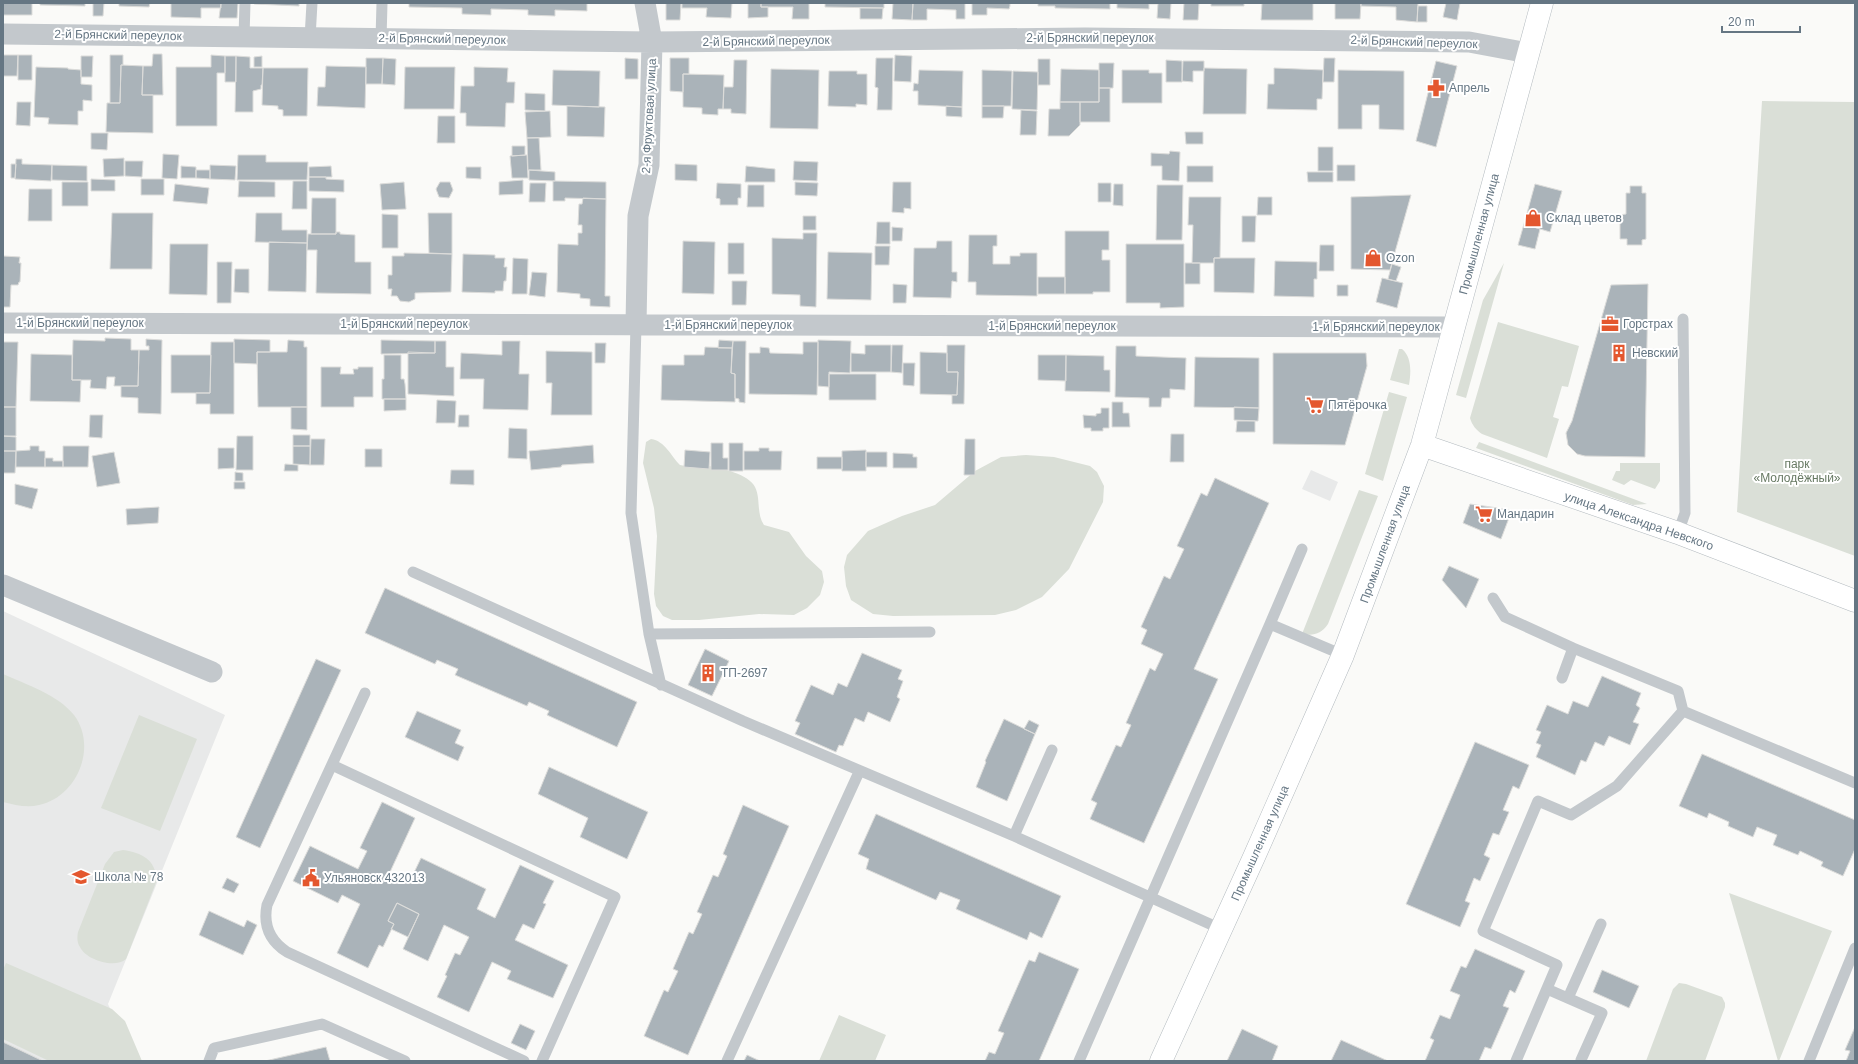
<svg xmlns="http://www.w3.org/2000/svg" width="1858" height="1064" font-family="Helvetica,sans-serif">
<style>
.built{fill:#e8e9e9}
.green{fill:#dadfd7}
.building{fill:#aab3b9;stroke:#dcdcda}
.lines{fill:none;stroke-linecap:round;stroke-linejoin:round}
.secondary-casing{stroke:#b3babf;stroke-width:23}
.lane{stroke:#c3c8cc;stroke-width:11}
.street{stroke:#c3c8cc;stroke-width:21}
.secondary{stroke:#fff;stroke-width:22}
.labels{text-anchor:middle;stroke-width:4;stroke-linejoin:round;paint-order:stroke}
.street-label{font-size:12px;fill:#657683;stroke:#fff}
.poi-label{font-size:12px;fill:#657683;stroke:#fff;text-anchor:start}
.park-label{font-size:12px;fill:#687a64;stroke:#fff}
</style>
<rect width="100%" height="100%" fill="#fafaf8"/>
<path class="built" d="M1311 470 1338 482 1330 501 1302 489Z
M3 611 225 715 108 1004 134 1061H3Z"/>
<path class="green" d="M1762 101 1855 102V556L1737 512Z
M1504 263 1466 398 1456 395 1483 300Z
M1498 322 1579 346 1568 387 1562 386 1553 417 1559 419 1547 458 1482 434C1476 430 1472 425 1470 418Z
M1399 349H1402C1412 357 1411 373 1409 385L1390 380Z
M1389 392 1407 397 1383 481 1365 474Z
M651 439C665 441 671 456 680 465 690 467 699 465 708 466 720 467 750 475 755 487 761 499 756 513 764 525L789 532 806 556 822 571 824 582 820 595 807 608 794 615 759 614 699 620H672L663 616 656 606 654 594 657 536 654 508 643 463 646 442Z
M1479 442 1647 504 1633 505 1476 448Z
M1026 455 1054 457 1090 466 1097 472 1104 486 1103 502 1069 569 1042 597 1016 610 995 615 893 616 873 614 851 600 846 586 844 567 847 555 868 531 902 516 935 505 975 471 1001 457Z
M1620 463H1660V481L1655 489 1631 480 1624 485 1612 480 1616 471H1620Z
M1359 490 1378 496 1328 624C1321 634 1314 636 1302 634Z
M3 674C27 685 57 694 74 715 98 747 77 797 39 805 27 808 15 805 3 802Z
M139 715 197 739 160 831 101 808Z
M123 850C142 853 155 859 157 880L126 959C115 969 86 960 80 947 77 943 77 937 78 932L105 864 114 852Z
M1729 893 1832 931 1779 1061H1778Z
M6 963 112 1009 125 1021 142 1061H49L3 1039V970Z
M1679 983 1686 984 1722 997 1725 1003V1007L1705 1061H1646L1673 989Z
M839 1015 886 1035 875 1061H819Z"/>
<path class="building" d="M3 3H32V15H3Z
M40 3H85V6L40 5Z
M93 3H104L103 16H93Z
M119 3H150L149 7 119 6Z
M171 3H221V8H201V18L171 17Z
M221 3H238L237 18H219Z
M254 3H299V6L254 4Z
M409 3H587V11L555 10V16L528 15V10L491 9V15L462 14V8L409 7Z
M666 3H681L680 20H666Z
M682 3H732L731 18 706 17 707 8H682Z
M748 3H761V7H768V17L748 18Z
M761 3H809V19H792L793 7H761Z
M825 3H884V8L825 7Z
M893 3H913L912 20 892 19Z
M913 3H965V19H956V10L927 9V20H912Z
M972 3H1010V6L1009 9 987 8V15H972Z
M1038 3H1110V9L1055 8V6H1038Z
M1117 3H1158V4H1149V9L1117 8Z
M1158 3H1171L1170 19 1157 18Z
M1184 3H1199L1198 20H1183Z
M1207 3H1244V6H1211V3Z
M1262 3H1313V20H1261Z
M1335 3H1361L1360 19H1335Z
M1361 3H1418L1417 22 1396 20V7L1361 6Z
M1446 3H1460L1457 20 1443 17Z
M1418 6H1427V22H1417Z
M860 8H883L882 19H860Z
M153 54H162L163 95H142L143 66H152Z
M3 55H18L17 76H3Z
M18 55H32V80H18Z
M110 55H123V65H121L120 103H110Z
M211 55 225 56V73H217V126H176V67H211Z
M895 55 912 56 911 82 894 81Z
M81 56H93L92 77H81Z
M225 56H236V82H225Z
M236 56 250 57V68H263L262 85H261V89L253 91V112H235Z
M262 56V67H254V57Z
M366 58H383L382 84H366Z
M383 58 396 59 395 85 382 84Z
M625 58 638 59V79H625Z
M670 58H689V74H683V92L670 91Z
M876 58H893L892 110H877L878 88 875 87Z
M1324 58H1335L1334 82H1323Z
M1038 59H1050V85H1038Z
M734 60H747L746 114 731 113V109H723L724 87H733Z
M1166 60 1182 61V82H1166Z
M1183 61H1204V71H1193V82L1182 81Z
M1436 61 1457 66 1436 147 1416 141Z
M1099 63H1114L1113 88H1099Z
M121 65 143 66 142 95H153V133L106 132 107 103H120Z
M326 66 366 67 365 108 317 106 318 87H325Z
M36 67 68 68V69L81 70V84L92 85V101L83 100V111H78V125L48 124 49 118 34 117Z
M405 67H455L454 109H404Z
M474 67 508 68 507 82H515L514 103H506L505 127 466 126V113H460L461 86H474Z
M263 68H308L307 116H283V110L278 109V106L262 105Z
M1204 68 1247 69 1246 114H1203Z
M1274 68 1323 70 1322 99H1317V110L1267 109 1268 84H1274Z
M771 69 819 70 818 129 770 128Z
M1061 69 1099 70V102H1060Z
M553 70 600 71 599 107 552 105Z
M919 70 963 71 962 107 918 105V91H913L914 83 918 84Z
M982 70 1012 71 1011 106H982Z
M1122 70H1149V73H1162V103H1122Z
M1338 70 1404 71V130L1379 129V105H1362V129H1338Z
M829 71H857V74H867V105L856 104V107L828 106Z
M1013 71 1038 72 1037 110 1012 109Z
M683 74 724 75 723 109H718V115L702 114V108L683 107Z
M1099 88H1110V122H1080V102H1099Z
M525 93 545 94V111L525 110Z
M17 102H31L30 126 16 125Z
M1060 102H1080V125L1069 136H1048L1049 109H1060Z
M567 106 605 107 604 137 567 136Z
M946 106 962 107V117L946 116Z
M982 106H1004L1003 118H982Z
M1021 110 1037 111 1036 135H1020Z
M550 111 551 137 527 138 525 112Z
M438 116H455V143H437Z
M1185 132H1203V144H1186Z
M91 133H108L107 150 91 149Z
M527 138H539L541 170H528Z
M512 146H525V155L512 156Z
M1318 147H1333V171H1318Z
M1170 151 1180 152 1179 181 1162 180V166H1151V153L1169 154Z
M163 154 179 155 177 179 162 178Z
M238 155H266V162H308L307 180H237Z
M527 155 528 178H512L510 156Z
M124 158V176L104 177 103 159Z
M16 159H22V164L52 165 51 181 15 179Z
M125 161H143L142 177 125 176Z
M794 161 818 162 817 181 793 180Z
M11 164H16L15 178H11Z
M675 164 697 165V181L675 180Z
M52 165 87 166V181L52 180Z
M210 165 236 166 235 180 210 179Z
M1337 165H1355V181H1337Z
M181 166 196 167V178H181Z
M331 166 332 177H309V167Z
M746 166 775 169V182H745Z
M1187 166H1213V182H1187Z
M466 167H481V179L466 178Z
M196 170H210V179L196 178Z
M529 170 555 172V181L529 180Z
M1307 172H1333V182H1308Z
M309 177H326V179L344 180V192L309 191Z
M91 179 115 180V191H91Z
M141 179H164V195H141Z
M523 180V194L499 195V182Z
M239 181 275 182V197H238Z
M293 181H307V209H292Z
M553 181 606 182V199L565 198V201H553Z
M62 182H88V206H62Z
M404 182 406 209 382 210 380 184Z
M440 182H450L453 190 449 198 439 197 436 189Z
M795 182 818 183 817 196 795 195Z
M893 182H911V209L904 208V213L892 212Z
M530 183H546L545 202H529Z
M717 183 741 184V198H738V205H720V199L716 198Z
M1098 183H1111V202H1098Z
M175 184 209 188 207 204 173 201Z
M1114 184H1123V206L1113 205Z
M1535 184 1562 191 1550 232 1524 224Z
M748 185H764V207H747Z
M1157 185H1183L1182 240H1156Z
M1630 186H1642V193H1646V239L1642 240V245H1627V239H1620V215L1626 214V193H1630Z
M29 189H52V221H28Z
M1411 195 1390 270 1351 269V197Z
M1189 197H1221L1220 258H1214V263H1192L1193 225H1188Z
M1258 197H1272V215H1257Z
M312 198H336V234H311Z
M583 198 606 199 605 296H610V307L590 306V299L580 298V294L557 292 558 244 578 245V233H582V225H578L579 204H582Z
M112 213H153L152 269H110Z
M256 213H282V230H307V243L255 242Z
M428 213H452V254L429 253Z
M382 214 398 215V248H382Z
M803 216H816V230H803Z
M1242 216H1256L1255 242H1242Z
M877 222H890V244H876Z
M1524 224 1540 229 1535 249 1518 245Z
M892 227 903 228 902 241H892Z
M1065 231H1109V250H1102V260H1110V292H1093V294H1065Z
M336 232H340V234L355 235V262H371V294L316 293 317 250H307L308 234H336Z
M803 233H817L816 307 800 306V295L772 294V238L803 239Z
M969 235H997V246H993V264H1010V256H1020V253H1037V296L976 295V282H968Z
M683 241 715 242 714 294 682 293Z
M937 241H952V272H957V282L952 281 951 298 913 297 914 248H936Z
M269 242 307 243 306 292 268 291Z
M728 243H744V274H728Z
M170 244H208L207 295 169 294Z
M1126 244H1184V307L1160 308V303H1126Z
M1320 245H1334V271H1319Z
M875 246H890L889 265H875Z
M828 252 872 253 871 300 827 299Z
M404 253 452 254 451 292 415 293V299L409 302 400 301 397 296H391L392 289H388V275H392V256H404Z
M463 254 495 255V258H505L504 267H507L506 281H504L503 291H495V293L462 292Z
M3 256 20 257 19 263H21L20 282H19L18 285H11L10 307H3Z
M513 258 528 259 527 294H512Z
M1214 258H1255L1254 293 1214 292Z
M1275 261 1317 262V279H1314V297L1274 296Z
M217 262H232L231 303H217Z
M1185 263H1200V284H1185Z
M1392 264 1401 267 1396 281 1388 279Z
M235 269H249V293L234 292Z
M532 272 547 273 545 297 529 295Z
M1038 277H1065V294H1038Z
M1382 278 1403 283 1397 308 1376 302Z
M732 281H747L746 305H732Z
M893 284 907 285 906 303H893Z
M1648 284 1645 457 1585 456 1577 454 1568 445 1566 433 1572 421 1611 285Z
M1337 285H1348V296H1337Z
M105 338 131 339V350H139L138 386H114L115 377H107L106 389 90 388 91 380H72L73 340 105 341Z
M146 339 162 340 161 414 138 413V398L121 397V386H138L139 350H149V346H146Z
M234 339 270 340V352H257V364L234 363Z
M288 340 304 341V347H307V407H258L257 352H287Z
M381 340 435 341V353L381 354Z
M719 340 733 341 732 348H718Z
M818 340 851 341 850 373 829 372V387L818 386Z
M435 341H446V367H454V396L408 394V352L435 353Z
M502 341H520L519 374H529L528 410 483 409 484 379H460L461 353 502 355Z
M733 341H746L745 403 739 402V399L735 398V374L731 373Z
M3 342H18L16 407H3Z
M211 342H234V414H210V404H196V393H210Z
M803 342H818L817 395 749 394V353H760V347L769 348 770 353 803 354Z
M595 343H606L605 363H595Z
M865 345H891V372H851V353L865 354Z
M892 345H903L902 373 891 372Z
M947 345H965L964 404H952V395H957L958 372H947Z
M1116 346H1136V356L1186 358 1185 390 1170 389V398H1162L1161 407H1149V398L1115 397Z
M705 347 732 348 731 373 735 374V402L661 400 662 365H684V355H704Z
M546 351 592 352V415H551L552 383H546Z
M920 352 947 353V372H958L957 395 920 394Z
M1273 353H1366L1367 366 1345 445 1273 444Z
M31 354 72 355V380H81L80 402 30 401Z
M171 355H211L210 393H171Z
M384 355H401V379H404L405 384 406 399H382V379H384Z
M1038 355H1066V381L1038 380Z
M1066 355 1104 356V370H1110V392L1065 391Z
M1195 357 1259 358V408L1194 407Z
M903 363H915L914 386 903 385Z
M321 367H341L340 374H354L353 369H358V367H373V397H354V407H321Z
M829 374H876V400H829Z
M384 399H406V410L384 411Z
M437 400 456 401 455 423H436Z
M1112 402H1123V413H1129L1130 427H1112Z
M3 407H16V436H3Z
M291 407H307V430L291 429Z
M1234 407 1259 408 1258 421 1234 420Z
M1101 408H1109V428H1103V431H1091V428H1084L1083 415 1096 416V414L1101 413Z
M90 415H103L102 438 89 437Z
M459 415H469V427H458Z
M1237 421H1255V432H1236Z
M509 428 527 429V459L508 458Z
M1171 434H1184V462H1170Z
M293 435H310V446H293Z
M3 436 16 437V451H3Z
M237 436H253V470H236Z
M311 439H325L324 465H310Z
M965 439H975V475H964Z
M711 443H723V458H728V470H711Z
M729 443H743V471H729Z
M593 445 594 463 562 465 561 467 531 470 529 451Z
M30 446H39V451H45V467H16V451L30 450Z
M63 446H89L88 467H63Z
M293 446H310V465L293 464Z
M218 448H234V468L218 469Z
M759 448H769V451H782L781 470H744V451H759Z
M365 449H382V467H365Z
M685 450 710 452 709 469 684 467Z
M866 450V471H842V451Z
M3 451H16L15 473H3Z
M114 452 120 483 97 487 92 456Z
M866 452H887V467H866Z
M893 453 913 454V457H917V468H893Z
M817 457H842V469H817Z
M45 458H53V461H63V467H45Z
M285 464 298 465V471H284Z
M451 470H474V485L450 484Z
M235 472 243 473V481H235Z
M1215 478 1269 503 1194 669 1218 679 1144 843 1090 819 1097 803 1091 800 1116 745 1121 747 1131 725 1126 723 1150 668 1155 671 1163 654 1141 644 1147 630 1141 627 1164 576 1170 579 1184 549 1177 546 1201 493 1207 496Z
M234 482H245V489H234Z
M15 484 38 489 32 509 15 504Z
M1470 504 1512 510 1501 539 1463 523Z
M159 507 158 523 127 525 126 509Z
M1449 566 1479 579 1466 608 1442 580Z
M385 588 637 702 617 747 547 715 549 711 529 702 527 706 455 675 458 669 437 660 435 664 365 633Z
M705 649 729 661 712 696 688 685Z
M862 653 902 670 898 679 903 681 897 697 900 699 890 722 868 712 864 722 855 718 843 746 839 745 836 752 795 734 800 723 795 721 811 685 833 695 838 683 847 687Z
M316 659 341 670 260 848 236 837Z
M1602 676 1641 693 1636 705 1640 708 1633 722 1639 724 1630 745 1609 736 1604 746 1595 742 1586 762 1581 760 1575 775 1536 757 1541 745 1536 743 1541 732 1536 730 1547 705 1568 714 1573 701 1588 707Z
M417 711 461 730 455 743 464 747 458 761 405 737Z
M1004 719 1035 734 1007 801 976 787 986 762 985 761Z
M1029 720 1039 725 1035 734 1024 729Z
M1475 742 1529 765 1519 789 1513 786 1503 810 1509 812 1499 835 1493 833 1484 855 1490 858 1480 881 1474 878 1465 901 1470 903 1460 927 1406 904Z
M1702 754 1855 820V849L1843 876 1821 866 1823 862 1800 851 1798 855 1773 845 1777 835 1757 827 1753 837 1728 826 1729 822 1709 813 1707 818 1679 806Z
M549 767 648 812 627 859 580 837 588 818 538 794Z
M382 802 415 818 390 872 410 881 421 858 486 889 477 909 495 918 520 865 554 881 543 903 546 904 534 929 523 924 515 940 568 965 553 998 507 979 511 971 492 962 469 1012 437 997 447 976 445 975 455 953 460 955 469 937 444 925 428 961 403 949 419 914 397 903 388 921 394 924 383 947 379 945 368 968 337 953 360 904 342 895 338 903 293 881 310 846 358 869 367 851 360 848Z
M743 805 789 826 688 1055 644 1036 664 990 668 992 678 971 673 969 689 932 693 934 702 914 697 912 713 875 718 877 727 856 723 854Z
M876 814 1061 896 1042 938 1030 932 1027 940 956 909 960 900 940 892 936 900 866 869 869 859 858 854Z
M227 878 239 884 234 893 222 888Z
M397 903 419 914 408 937 391 929 394 924 388 921Z
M209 911 244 927 247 920 257 925 243 955 199 935Z
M1475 949 1525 971 1515 993 1510 990 1503 1006 1509 1008 1491 1049 1485 1047 1479 1061H1425L1434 1040 1430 1038 1440 1015 1450 1019 1460 995 1450 991 1461 966 1466 968Z
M1039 952 1079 969 1039 1061H985L989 1052 995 1054 1004 1033 998 1031 1029 960 1035 962Z
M1602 970 1639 986 1629 1008 1593 992Z
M520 1024 535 1031 526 1050 511 1043Z
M1855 1027V1061H1846L1850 1051 1845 1050Z
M1242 1029 1278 1046 1272 1061H1227Z
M1341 1040 1388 1061H1331Z
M3 1042 43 1061H3Z
M326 1047 330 1061H265Z
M747 1055 760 1061H744Z"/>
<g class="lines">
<g class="secondary-casing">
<path id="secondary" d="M1422 445 1678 533 1855 601
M1161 1061 1254 857 1343 655 1422 445 1542 3"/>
</g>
<path class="lane" d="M244 37 245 3
M310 38 312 3
M381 39 382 3
M636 325 631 513 649 634 930 632
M1678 533 1685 513 1683 319
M413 572 743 721 1014 836 1221 929
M1493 598 1505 617 1573 648
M1270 624 1302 549
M649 634 661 685
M365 693 267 905C263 925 270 941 287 952L524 1061
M1683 711 1855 783
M332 765 615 897 542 1061
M1014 836 1052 750
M1547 989 1602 1013 1581 1060
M1568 998 1601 924
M209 1061 214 1048 322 1024 405 1061
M727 1061 859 772
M1079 1061 1270 624 1343 655
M1516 1061 1557 965 1483 931 1538 801 1571 815 1617 786 1683 711 1678 691 1573 648 1562 678
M1809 1061 1855 948"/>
<path class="street" d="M3 34 652 42 1085 38 1469 42 1528 53
M3 323 1453 327
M636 325 638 216 649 165 652 42 645 3
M3 585 212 672"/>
<use href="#secondary" class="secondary"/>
</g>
<defs>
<g id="pharmacy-bare" transform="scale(1.38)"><path d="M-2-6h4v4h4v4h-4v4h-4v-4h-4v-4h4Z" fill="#e4572e" stroke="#fff" stroke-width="2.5" paint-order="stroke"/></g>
<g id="shop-bare" transform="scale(1.38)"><path d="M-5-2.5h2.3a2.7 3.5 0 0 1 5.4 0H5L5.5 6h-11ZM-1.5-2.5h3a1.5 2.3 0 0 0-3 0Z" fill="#e4572e" stroke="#fff" stroke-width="2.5" paint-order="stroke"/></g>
<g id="office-bare" transform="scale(1.38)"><path d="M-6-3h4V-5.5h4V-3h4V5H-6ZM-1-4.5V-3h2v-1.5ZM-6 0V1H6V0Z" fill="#e4572e" stroke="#fff" stroke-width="2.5" paint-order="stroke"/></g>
<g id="building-bare" transform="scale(1.38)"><path d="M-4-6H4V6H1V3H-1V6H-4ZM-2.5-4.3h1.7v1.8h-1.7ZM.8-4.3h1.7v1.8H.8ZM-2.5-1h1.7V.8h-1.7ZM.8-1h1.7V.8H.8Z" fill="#e4572e" stroke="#fff" stroke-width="2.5" paint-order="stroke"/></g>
<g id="supermarket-bare" transform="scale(1.38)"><path d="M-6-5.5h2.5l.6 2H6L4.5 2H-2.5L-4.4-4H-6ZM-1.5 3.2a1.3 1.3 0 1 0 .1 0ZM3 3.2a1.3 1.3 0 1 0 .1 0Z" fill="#e4572e" stroke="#fff" stroke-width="2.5" paint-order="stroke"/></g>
<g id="school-bare" transform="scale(1.38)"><path d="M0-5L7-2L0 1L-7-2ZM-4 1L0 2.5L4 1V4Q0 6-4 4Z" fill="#e4572e" stroke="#fff" stroke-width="2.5" paint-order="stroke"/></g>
<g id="civic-bare" transform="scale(1.38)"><path d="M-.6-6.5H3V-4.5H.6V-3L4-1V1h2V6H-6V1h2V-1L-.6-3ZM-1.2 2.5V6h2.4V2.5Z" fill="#e4572e" stroke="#fff" stroke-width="2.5" paint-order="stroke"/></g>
</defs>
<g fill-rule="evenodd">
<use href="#pharmacy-bare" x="1436" y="88"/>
<use href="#shop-bare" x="1533" y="218"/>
<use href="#shop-bare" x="1373" y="258"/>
<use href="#office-bare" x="1610" y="324"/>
<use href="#building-bare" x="1619" y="353"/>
<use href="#supermarket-bare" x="1315" y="405"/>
<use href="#supermarket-bare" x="1484" y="514"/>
<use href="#building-bare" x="708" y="673"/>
<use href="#school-bare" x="81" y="877"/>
<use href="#civic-bare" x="311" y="878"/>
</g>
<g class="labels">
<g class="street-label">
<text transform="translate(118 35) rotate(1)" y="4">2-й Брянский переулок</text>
<text x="1090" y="42">2-й Брянский переулок</text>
<text transform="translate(442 39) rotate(1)" y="4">2-й Брянский переулок</text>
<text transform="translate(766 41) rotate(-1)" y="4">2-й Брянский переулок</text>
<text transform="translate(1414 42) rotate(2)" y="4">2-й Брянский переулок</text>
<text transform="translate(649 116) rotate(-87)" y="4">2-я Фруктовая улица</text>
<text transform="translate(1479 234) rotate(-75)" y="4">Промышленная улица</text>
<text x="80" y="327">1-й Брянский переулок</text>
<text x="404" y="328">1-й Брянский переулок</text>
<text x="728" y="329">1-й Брянский переулок</text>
<text x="1052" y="330">1-й Брянский переулок</text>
<text x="1376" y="331">1-й Брянский переулок</text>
<text transform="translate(1639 521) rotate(19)" y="4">улица Александра Невского</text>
<text transform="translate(1385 544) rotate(-70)" y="4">Промышленная улица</text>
<text transform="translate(1260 843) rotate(-66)" y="4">Промышленная улица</text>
</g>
<g class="poi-label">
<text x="1449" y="92">Апрель</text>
<text x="1546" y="222">Склад цветов</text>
<text x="1386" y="262">Ozon</text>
<text x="1623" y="328">Горстрах</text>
<text x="1632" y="357">Невский</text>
<text x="1328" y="409">Пятёрочка</text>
<text x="1497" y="518">Мандарин</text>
<text x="721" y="677">ТП-2697</text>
<text x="94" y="881">Школа № 78</text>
<text x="324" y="882">Ульяновск 432013</text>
</g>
<g class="park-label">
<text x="1797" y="468">парк<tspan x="1797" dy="14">«Молодёжный»</tspan></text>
</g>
</g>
<rect width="1858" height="1064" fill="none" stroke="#657683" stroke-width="8"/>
<path d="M1722 26v6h78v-6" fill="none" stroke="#657683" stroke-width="2"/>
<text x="1728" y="26" font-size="12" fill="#657683" stroke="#ffffff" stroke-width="3" paint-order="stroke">20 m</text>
</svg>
